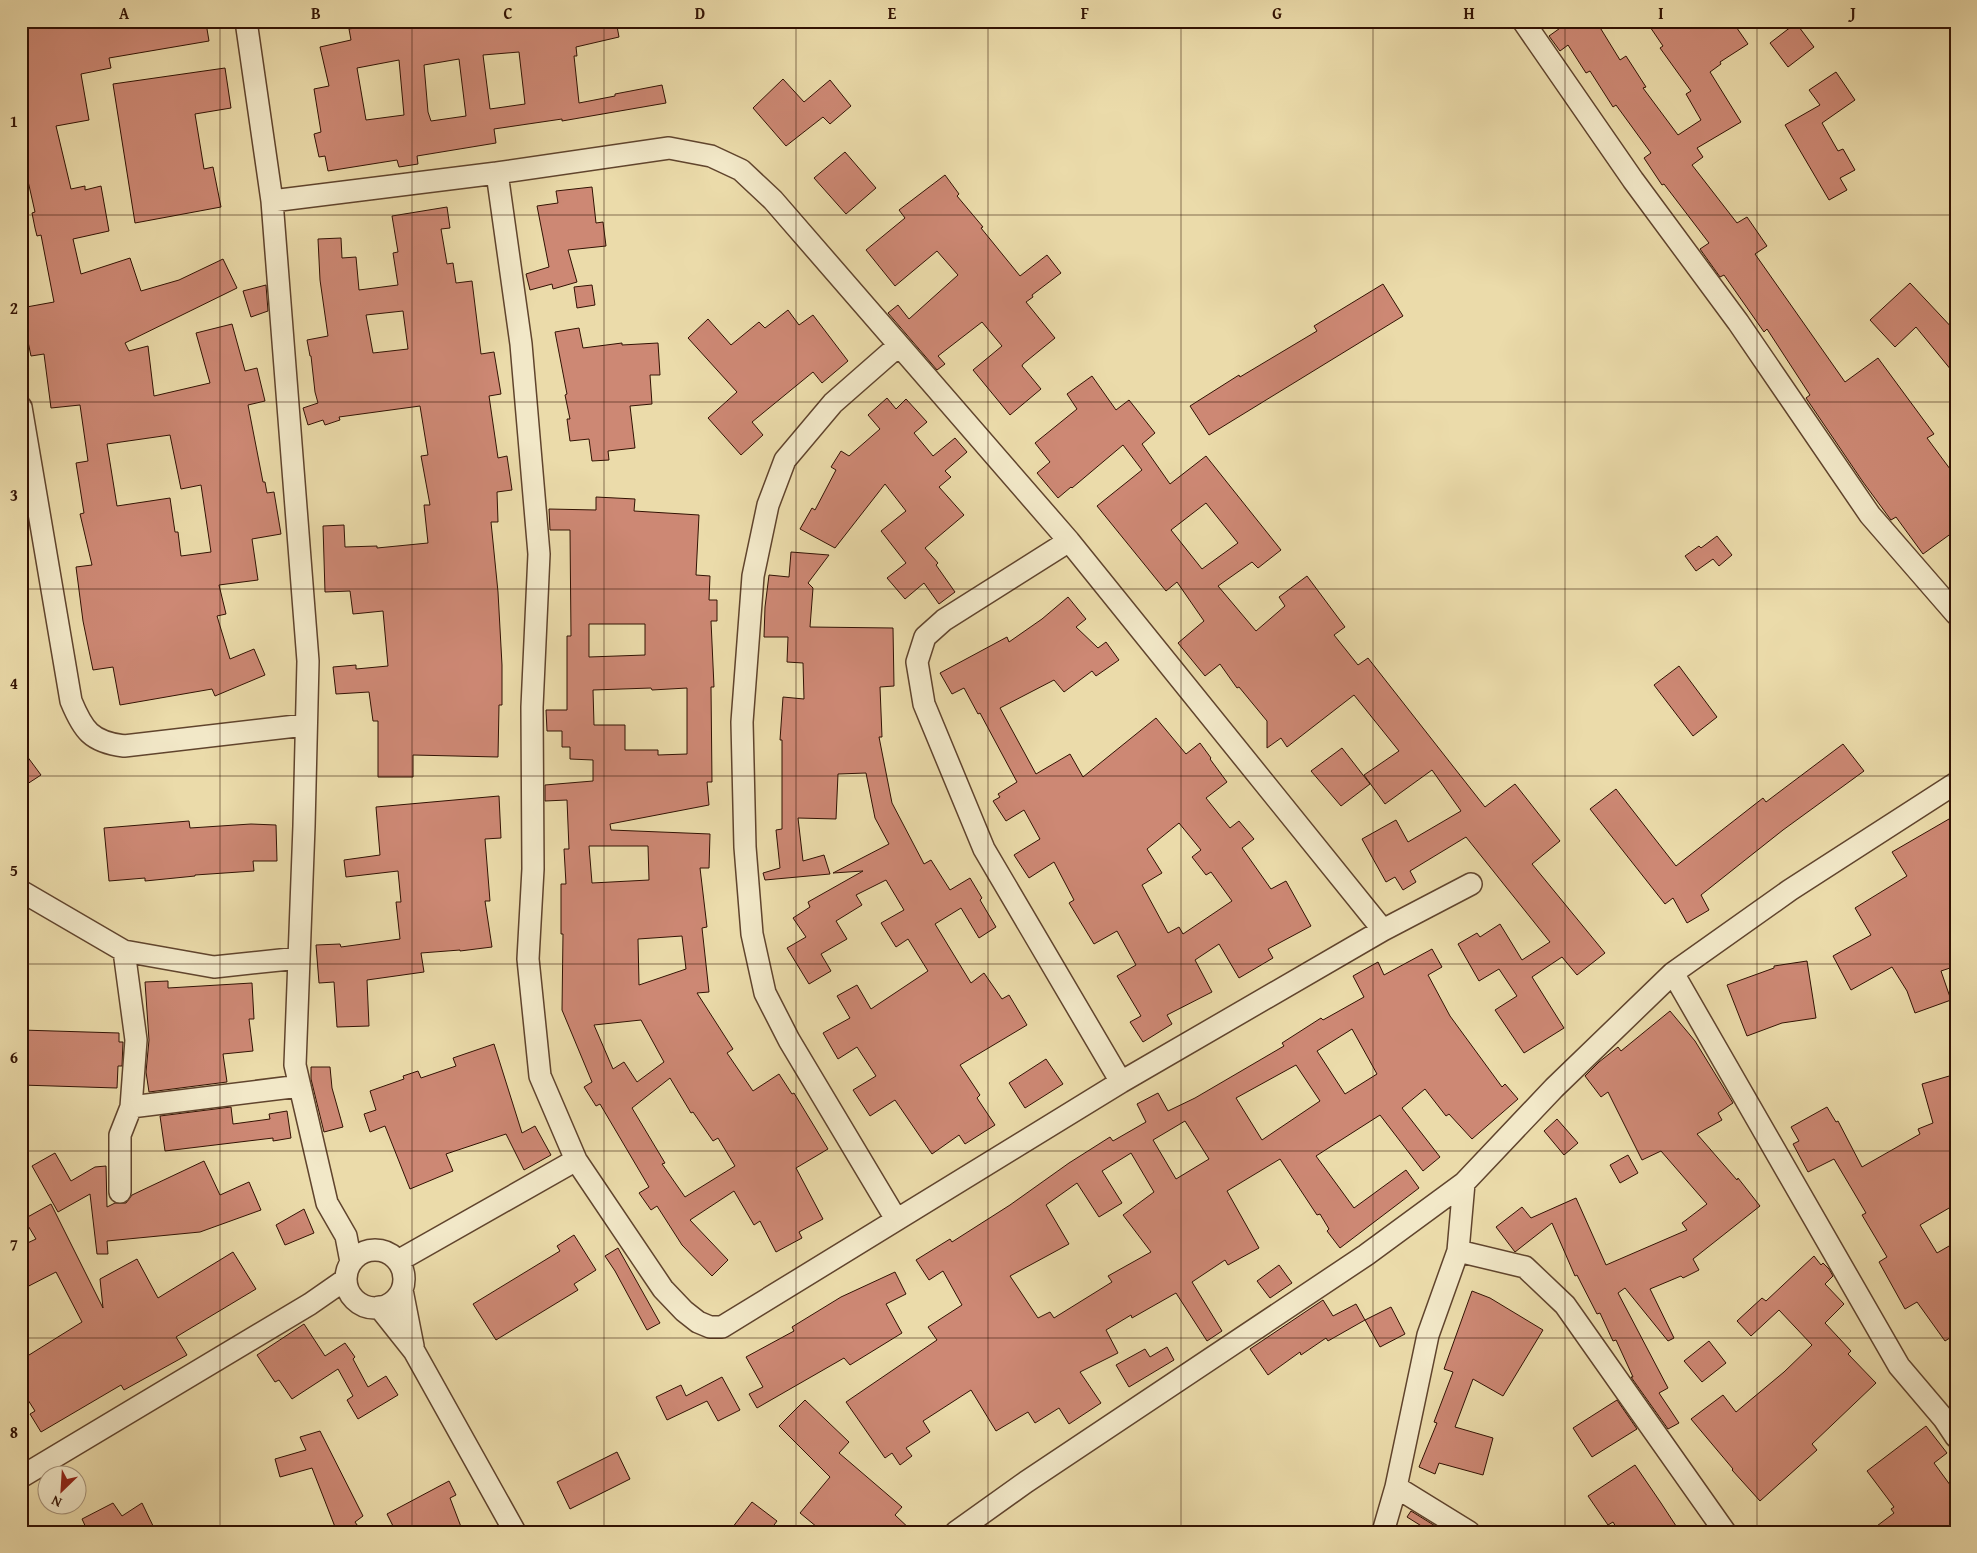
<svg xmlns="http://www.w3.org/2000/svg" width="1977" height="1553" font-family="'Gentium Book Plus',serif">
<style>
.building{fill:#cd8874;stroke:#321203;fill-rule:evenodd}
.lines{fill:none;stroke-linecap:round;stroke-linejoin:round}
.minor-casing{stroke:#60442d;stroke-width:24}
.minor{stroke:#f2e8c8;stroke-width:21}
.grid{fill:none;stroke:#321203;stroke-width:1;stroke-opacity:0.55}
.neatline{fill:none;stroke:#321203;stroke-width:2}
.grid-label{font-size:16px;text-anchor:middle;font-weight:bold;fill:#321203}
</style>
<rect width="100%" height="100%" fill="#ebdbaa"/>
<filter id="stains"><feTurbulence type="fractalNoise" baseFrequency=".004" numOctaves="4"/><feColorMatrix values="0 0 0 0 .2 0 0 0 0 .09 0 0 0 0 .02 0 0 0 .5 -.17"/></filter>
<radialGradient id="worn" r=".72"><stop offset=".6" stop-color="#630" stop-opacity="0"/><stop offset="1" stop-color="#630" stop-opacity=".3"/></radialGradient>
<path class="building" d="M21 21H193L194 25 206 23 209 41 109 58 111 68 81 74 89 120 56 126 71 189 85 186V190L101 186 109 231 73 239 81 274 130 258 141 291 179 280 223 259 237 288 125 343 129 351 148 346 154 396 210 383 196 333 232 324 245 371 257 368 265 401 248 405 263 482H265L267 493 274 492 281 534 252 539 258 580 219 585 226 614 217 616 230 659 254 649 265 675 215 696 212 689 120 705 113 667 93 670 83 621 76 567 92 565 80 514 84 513 76 463 88 461 80 405 51 408 44 354 31 356 21 308 54 302 41 235 37 236 35 228 32 213 35 212 21 150ZM170 435 181 489 201 485 211 552 181 556 178 532H175L170 498 117 506 107 444Z
M396 21 398 25 421 21H616L619 37 576 47 577 56H574L579 103 615 96V94L662 85 666 103 562 121V119L494 129 496 143 417 156 418 164 399 167 397 160 328 171 325 156 319 157 314 134 321 132 314 89 329 86 320 47 351 40 349 29ZM519 52 525 104 490 109 483 55ZM459 59 466 116 431 121 428 112 424 65ZM399 60 404 115 366 120 357 68Z
M1570 21H1596L1620 60 1626 56 1646 87 1643 88 1678 135 1701 120 1686 94 1691 91 1660 48 1663 46 1646 21H1732L1748 44 1720 62 1721 64 1710 72 1741 122 1697 148 1703 157 1692 165 1737 223 1747 217 1767 246 1755 254 1845 382 1878 358 1934 434 1927 438 1956 477V530L1923 554 1896 517 1891 520 1863 482 1806 398 1810 395 1767 329 1764 332 1724 275 1720 277 1700 249 1709 243 1664 184 1662 185 1644 158 1651 153 1616 105 1613 107 1590 71 1586 73 1568 45 1560 51 1549 36Z
M1796 23 1814 47 1788 67 1770 43Z
M225 68 231 108 195 114 204 169 213 167 221 207 135 223 113 84Z
M1836 72 1855 100 1822 123 1838 151 1843 149 1855 170 1840 178 1847 190 1829 200 1785 125 1820 105 1809 90Z
M783 79 804 102 830 80 851 106 830 124 823 117 786 146 753 108Z
M845 152 876 188 846 214 814 178Z
M945 175 959 194 957 196 983 227 981 228 1020 276 1047 255 1061 273 1032 295 1033 297 1026 302 1055 338 1023 364 1022 366 1041 389 1010 415 973 370 1002 346 982 322 938 356 945 364 937 370 888 313 898 305 909 319 958 275 937 251 895 286 866 250 905 218 899 210Z
M592 187 596 223 603 222 606 246 568 250 577 282 553 289 552 284 530 290 526 274 549 267 537 206 558 203 556 191Z
M447 207 450 228 441 229 447 264 453 263 456 283 472 281 481 354 494 352 501 394 489 396 498 458 507 456 512 490 497 492 498 522H491L498 592 502 665V705H499L498 757 413 755V777H378V721H373L369 692 336 694 333 667 356 665V669L388 666 383 611 353 614 350 591 325 592 323 526 344 525 345 547 377 546V548L428 543 424 505H430L421 456 428 455 420 406 339 417 340 420 325 425 323 420 308 425 303 408 318 403 315 392 311 356H310L307 340 328 336 320 280 318 239 341 238 342 258 356 257 359 290 398 285 393 253 398 252 392 216ZM403 311 408 349 373 353 366 315Z
M1910 283 1956 332V376L1916 327 1895 347 1870 320Z
M1383 284 1403 316 1209 435 1190 406 1239 375 1240 377 1317 331 1314 326Z
M266 285 268 311 251 317 243 291Z
M592 285 595 305 577 308 574 287Z
M788 310 799 325 813 315 848 361 822 383 813 372 752 422 763 435 741 455 708 418 737 392 688 338 708 319 731 345 759 322 765 328Z
M579 328 583 348 622 343V345L658 343 660 375H650L652 404 630 406 635 448 608 451 609 460 592 461 589 439 570 441 567 419H570L565 395 567 394 555 332Z
M1092 376 1116 410 1129 400 1155 433 1142 444 1170 484 1206 456 1281 550 1258 568 1252 562 1218 586 1256 631 1285 606 1279 597 1307 576 1345 627 1334 635 1358 665 1368 658 1485 807 1515 784 1560 841 1532 864 1605 953 1577 975 1562 957 1532 977 1564 1028 1524 1053 1495 1010 1517 996 1499 969 1479 981 1458 944 1477 933 1480 937 1500 924 1522 960 1550 942 1466 837 1410 871 1416 882 1403 890 1395 877 1386 882 1362 839 1396 820 1408 842 1461 811 1432 770 1385 804 1364 775 1399 751 1354 695 1287 747 1281 738 1267 748V721L1239 687 1237 688 1220 664 1205 676 1178 643 1204 621 1177 582 1166 591 1097 506 1142 470 1123 445 1072 488 1071 487 1058 498 1037 473 1050 462 1035 443 1077 409 1067 394ZM1206 503 1238 543 1202 569 1171 530Z
M887 398 896 409 906 399 927 422 914 433 933 456 955 438 967 452 945 471 951 477 939 487 964 515 925 548 938 563 936 565 955 592 939 604 924 583 905 599 887 578 906 563 881 531 906 511 885 484 835 548 800 529 812 508 815 510 836 470 831 467 841 451 849 456 880 429 868 415Z
M596 497 635 499 634 511 699 515 696 575 710 576 709 600H717V621H711L714 687H711L712 782H707L709 805 610 824 611 830 710 834 709 868H700L707 927 702 928 709 992 697 993 733 1049 727 1053 753 1091 779 1074 792 1094 794 1093 828 1149 796 1168 823 1219 799 1232 802 1238 776 1252 760 1221 754 1225 734 1191 690 1220 728 1260 712 1276 682 1245 657 1206 651 1210 639 1193 649 1187 600 1104 596 1106 584 1087 592 1082 562 1010 563 934H561V884H566L564 849H569L567 800 545 801V785L593 781V760L570 759V747H562V731H547L546 710H567V636H571L570 530H550L549 509 596 510ZM589 624H645V655L589 657ZM651 688 652 690 687 688V754L658 755V750H625V725H594L593 690ZM589 846H648L649 880 592 883ZM682 936 686 969 639 985 638 939ZM641 1020 664 1062 637 1082 624 1062 613 1069 594 1025ZM670 1078 691 1113 693 1112 713 1141 718 1138 735 1166 685 1197 662 1164 665 1163 632 1108Z
M1717 536 1732 555 1719 566 1713 559 1696 571 1685 556 1699 546 1701 548Z
M791 552 829 555 808 583 813 588 810 627 893 628 894 686 880 687 882 737H879L892 803 924 864 931 860 950 890 970 878 982 898 980 900 996 927 979 938 961 908 935 924 971 983 984 973 1002 999 1009 995 1027 1025 960 1065 980 1095 977 1098 995 1125 965 1144 959 1135 932 1154 895 1100 870 1116 853 1090 876 1076 857 1047 838 1059 823 1033 850 1018 837 996 857 985 871 1009 928 971 908 939 896 947 881 923 904 910 886 880 856 895 862 905 836 921 847 939 821 954 831 971 809 984 787 948 806 937 793 918 810 907 808 902 863 871 833 873 889 844 875 818 866 773 838 774 836 819 798 818 803 861 824 855 830 874 765 880 763 873 780 868 776 830 782 829V740H780L783 697 804 699 803 663 787 662 788 637H764L765 607 769 575 789 577Z
M1068 597 1086 619 1076 627 1098 648 1106 642 1119 660 1096 676 1092 671 1064 692 1054 680 1000 708 1036 774 1070 754 1083 777 1156 718 1186 754 1200 743 1211 758 1210 759 1227 782 1206 798 1230 828 1239 821 1254 839 1242 848 1271 889 1286 881 1311 926 1268 949 1273 958 1239 978 1219 944 1195 960 1212 992 1167 1015 1172 1024 1143 1042 1130 1022 1141 1016 1117 976 1136 965 1117 931 1094 944 1069 903 1074 900 1054 862 1029 878 1014 855 1040 839 1024 810 1006 821 993 801 1000 797 998 794 1017 782 980 713 978 714 964 688 952 694 940 673 1007 637 1009 642 1042 619ZM1179 823 1201 850 1192 857 1206 875 1211 872 1232 901 1183 934 1179 927 1168 933 1142 885 1162 873 1147 849Z
M1679 666 1717 717 1693 736 1654 685Z
M1843 744 1864 771 1783 830 1701 895 1709 910 1687 923 1673 898 1665 904 1590 809 1616 789 1676 866 1763 798 1766 802Z
M21 748 41 775 21 788Z
M1342 748 1370 784 1341 806 1311 771Z
M499 796 501 838 485 839 490 901H485L492 947 460 951V950L421 953 424 972 367 980 369 1026 337 1027 334 982 319 983 316 945 340 944 341 947 400 939 396 902H401L398 871 346 877 344 860 380 855 376 807Z
M1949 819 1956 830V966L1941 971 1951 1000 1915 1013 1907 991 1892 967 1851 990 1833 956 1871 935 1855 908 1907 876 1892 852Z
M189 821 190 828 251 824 276 825 277 861H253L254 871 195 875V876L145 881V878L109 881 104 828Z
M1432 949 1442 967 1428 975 1450 1016 1502 1087 1505 1084 1518 1099 1472 1139 1449 1114 1446 1116 1425 1089 1402 1108 1440 1157 1423 1171 1380 1115 1316 1156 1354 1208 1406 1170 1419 1188 1340 1248 1327 1231 1329 1229 1320 1214 1317 1215 1280 1159 1227 1191 1259 1248 1228 1265 1225 1260 1192 1282 1222 1331 1207 1341 1176 1293 1132 1318 1131 1315 1106 1330 1118 1353 1080 1372 1101 1403 1069 1424 1059 1408 1035 1423 1028 1412 996 1431 971 1390 923 1421 930 1432 906 1448 912 1456 900 1465 892 1453 885 1458 846 1402 937 1340 928 1327 962 1305 943 1271 929 1280 916 1260 950 1239 952 1242 1010 1205 1069 1163 1110 1137 1113 1141 1146 1122 1137 1104 1158 1093 1168 1111 1195 1098 1284 1046 1282 1043 1321 1018 1323 1020 1364 997 1353 976 1378 962 1384 975ZM1352 1029 1377 1074 1345 1094 1317 1051ZM1296 1065 1320 1101 1262 1140 1236 1098ZM1185 1121 1209 1159 1176 1179 1153 1140ZM1131 1153 1154 1192 1123 1215 1151 1252 1108 1276 1112 1282 1054 1318 1050 1312 1038 1318 1010 1276 1069 1244 1046 1205 1077 1183 1099 1217 1122 1203 1102 1171Z
M1807 961 1816 1018 1782 1023 1747 1036 1727 985 1774 968V966Z
M168 981V988L252 983 254 1019H249L253 1051 223 1054 227 1082 149 1092 146 1072 149 1040 145 982Z
M1670 1011 1695 1041 1733 1103 1718 1113 1722 1120 1697 1134 1737 1180 1738 1178 1760 1206 1693 1259 1699 1270 1683 1278 1681 1276 1650 1289 1674 1338 1668 1341 1625 1288 1618 1293 1668 1388 1659 1393 1679 1423 1668 1429 1631 1377H1633L1616 1340 1613 1341 1600 1313 1597 1314 1577 1275 1575 1276 1552 1223 1515 1252 1496 1227 1522 1207 1531 1218 1576 1198 1606 1265 1687 1230 1682 1223 1707 1204 1661 1151 1642 1160 1608 1092 1601 1097 1585 1076 1599 1062 1618 1047 1621 1051Z
M21 1030 119 1033V1042H123L122 1066H118L117 1088 21 1085Z
M494 1044 522 1133 535 1126 551 1155 524 1170 506 1134 446 1154 453 1171 410 1189 385 1126 370 1132 364 1114 376 1110 370 1091 404 1079 403 1076 418 1071 421 1078 456 1066 453 1058Z
M1046 1059 1063 1084 1025 1108 1009 1083Z
M311 1067H330L332 1088 343 1127 324 1132 311 1079Z
M1956 1074V1204L1920 1225 1937 1253 1956 1242V1334L1945 1341 1917 1302 1905 1309 1879 1262 1887 1257 1862 1215 1866 1213 1834 1159 1808 1172 1793 1144 1799 1141 1791 1127 1827 1107 1836 1122 1838 1121 1862 1167 1920 1134 1918 1129 1933 1123 1922 1084Z
M231 1107 233 1124 270 1119 269 1114 287 1111 291 1138 273 1141V1138L165 1151 160 1116Z
M1557 1119 1578 1143 1564 1155 1544 1131Z
M55 1153 71 1181 95 1167 106 1166 107 1207 115 1203H126L132 1195 204 1161 220 1195 249 1182 261 1210 200 1232 107 1241 108 1254H97L90 1194 58 1212 32 1166Z
M1628 1155 1638 1173 1620 1183 1610 1165Z
M51 1204 103 1308 100 1279 137 1259 158 1298 233 1252 256 1289 176 1337 187 1355 124 1390 121 1385 41 1432 30 1414 35 1411 21 1389V1360L82 1322 56 1272 21 1290V1246L36 1239 24 1219Z
M304 1209 314 1233 285 1245 276 1225Z
M574 1235 596 1270 574 1284 578 1290 496 1340 473 1304 560 1251 557 1246Z
M618 1248 660 1323 647 1330 615 1271 605 1256Z
M1814 1256 1821 1265 1823 1263 1829 1269 1833 1276 1825 1284 1844 1304 1825 1323 1851 1351 1848 1354 1876 1383 1812 1444 1817 1450 1760 1501 1732 1470 1733 1469 1691 1419 1723 1395 1736 1412 1784 1372 1812 1345 1779 1310 1751 1336 1737 1321 1762 1298 1766 1301Z
M1279 1265 1292 1283 1270 1298 1257 1281Z
M895 1272 906 1294 886 1304 902 1333 850 1365 844 1358 757 1408 749 1394 763 1387 746 1357 794 1331 792 1327 841 1297Z
M1472 1291 1490 1298 1543 1330 1503 1396 1473 1379 1455 1427 1493 1438 1483 1475 1439 1463 1435 1474 1419 1467 1437 1423 1434 1422 1453 1372 1444 1369Z
M1323 1300 1333 1316 1356 1304 1365 1320 1328 1341 1326 1338 1301 1355 1300 1352 1268 1375 1250 1349Z
M1391 1307 1405 1334 1380 1347 1365 1320Z
M304 1324 325 1356 345 1343 355 1357 353 1359 368 1387 386 1376 398 1395 358 1419 347 1400 353 1396 338 1369 292 1399 279 1380 275 1382 257 1355Z
M1709 1341 1726 1363 1702 1382 1684 1361Z
M1167 1347 1174 1360 1129 1387 1116 1365 1145 1349 1150 1357Z
M722 1377 740 1410 718 1421 707 1401 667 1420 656 1397 681 1385 686 1396Z
M805 1400 849 1442 839 1453 902 1507 895 1515 913 1532H823L800 1513 830 1477 779 1426Z
M1617 1400 1637 1429 1592 1457 1573 1428Z
M1926 1426 1947 1453 1934 1463 1956 1493V1532H1869L1894 1513 1891 1509 1894 1507 1867 1471Z
M320 1431 363 1516 355 1522 362 1532H337L312 1468 280 1477 275 1459 306 1450 300 1437Z
M617 1452 630 1479 570 1509 557 1482Z
M1635 1465 1661 1503 1680 1532H1619L1613 1522 1608 1525 1588 1496Z
M449 1481 456 1495 450 1498 463 1532H396L387 1514Z
M752 1502 777 1521 769 1532H729Z
M113 1503 122 1516 142 1503 156 1532H88L82 1519Z
M1411 1511 1445 1532H1431L1407 1517Z"/>
<g class="lines">
<g class="minor-casing">
<path id="minor" d="M246 21 272 201 308 661 304 826 295 1065 327 1203 346 1236 351 1262
M1523 21 1633 180 1738 322 1870 515 1956 614
M497 173 521 344 539 554 532 707 533 869 528 959 540 1076 576 1160 663 1289 684 1311 698 1322 710 1327H722L1121 1082 1383 930 1471 884
M272 201 497 173 669 148 711 156 741 170 773 200 1069 541 1383 930
M21 407 71 701C83 730 91 742 124 746L305 725
M1069 541 944 620 925 637 917 662 924 704 984 849 1121 1082
M21 891 124 951 214 967 299 958
M1673 973 1899 1366 1944 1419 1956 1437
M131 1107 300 1086
M120 1192V1135L131 1107 136 1040 124 951
M896 1219 789 1040 765 993 752 934 745 847 742 722 753 576 768 505 785 460 833 403 898 346
M346 1279a29 29 0 1 1 58 0a29 29 0 1 1-58 0Z
M1458 1251 1525 1267 1565 1305 1725 1532
M398 1261 576 1160
M402 1290 413 1346
M379 1307 414 1351 515 1532
M21 1477 310 1304 346 1279
M1396 1487 1469 1532
M956 1532 1026 1482 1366 1255 1464 1183 1554 1088 1673 973 1790 890 1956 783
M1383 1532 1396 1487 1428 1335 1458 1251 1464 1183"/>
</g>
<use href="#minor" class="minor"/>
</g>
<path class="grid" d="M220 21V1532M412 21V1532M604 21V1532M796 21V1532M988 21V1532M1181 21V1532M1373 21V1532M1565 21V1532M1757 21V1532M21 215H1956M21 402H1956M21 589H1956M21 776H1956M21 964H1956M21 1151H1956M21 1338H1956"/>
<rect width="1977" height="1553" fill="none" stroke="#ebdbaa" stroke-width="55"/>
<g transform="translate(62 1490) rotate(205)"><circle r="24" fill="#f2e8c8" stroke="#a59279"/>
<path d="M0-4L9 19L0 12L-9 19Z" fill="#8f2418"/>
<text y="-8" font-size="14" font-weight="bold" text-anchor="middle" fill="#321203">N</text>
</g>
<rect x="28" y="28" width="1922" height="1498" class="neatline"/>
<g class="grid-label">
<text x="124" y="19">A</text>
<text x="316" y="19">B</text>
<text x="508" y="19">C</text>
<text x="700" y="19">D</text>
<text x="892" y="19">E</text>
<text x="1085" y="19">F</text>
<text x="1277" y="19">G</text>
<text x="1469" y="19">H</text>
<text x="1661" y="19">I</text>
<text x="1853" y="19">J</text>
<text x="14" y="127">1</text>
<text x="14" y="314">2</text>
<text x="14" y="501">3</text>
<text x="14" y="689">4</text>
<text x="14" y="876">5</text>
<text x="14" y="1063">6</text>
<text x="14" y="1250">7</text>
<text x="14" y="1438">8</text>
</g>
<rect width="100%" height="100%" filter="url(#stains)"/>
<rect width="100%" height="100%" fill="url(#worn)"/>
</svg>
